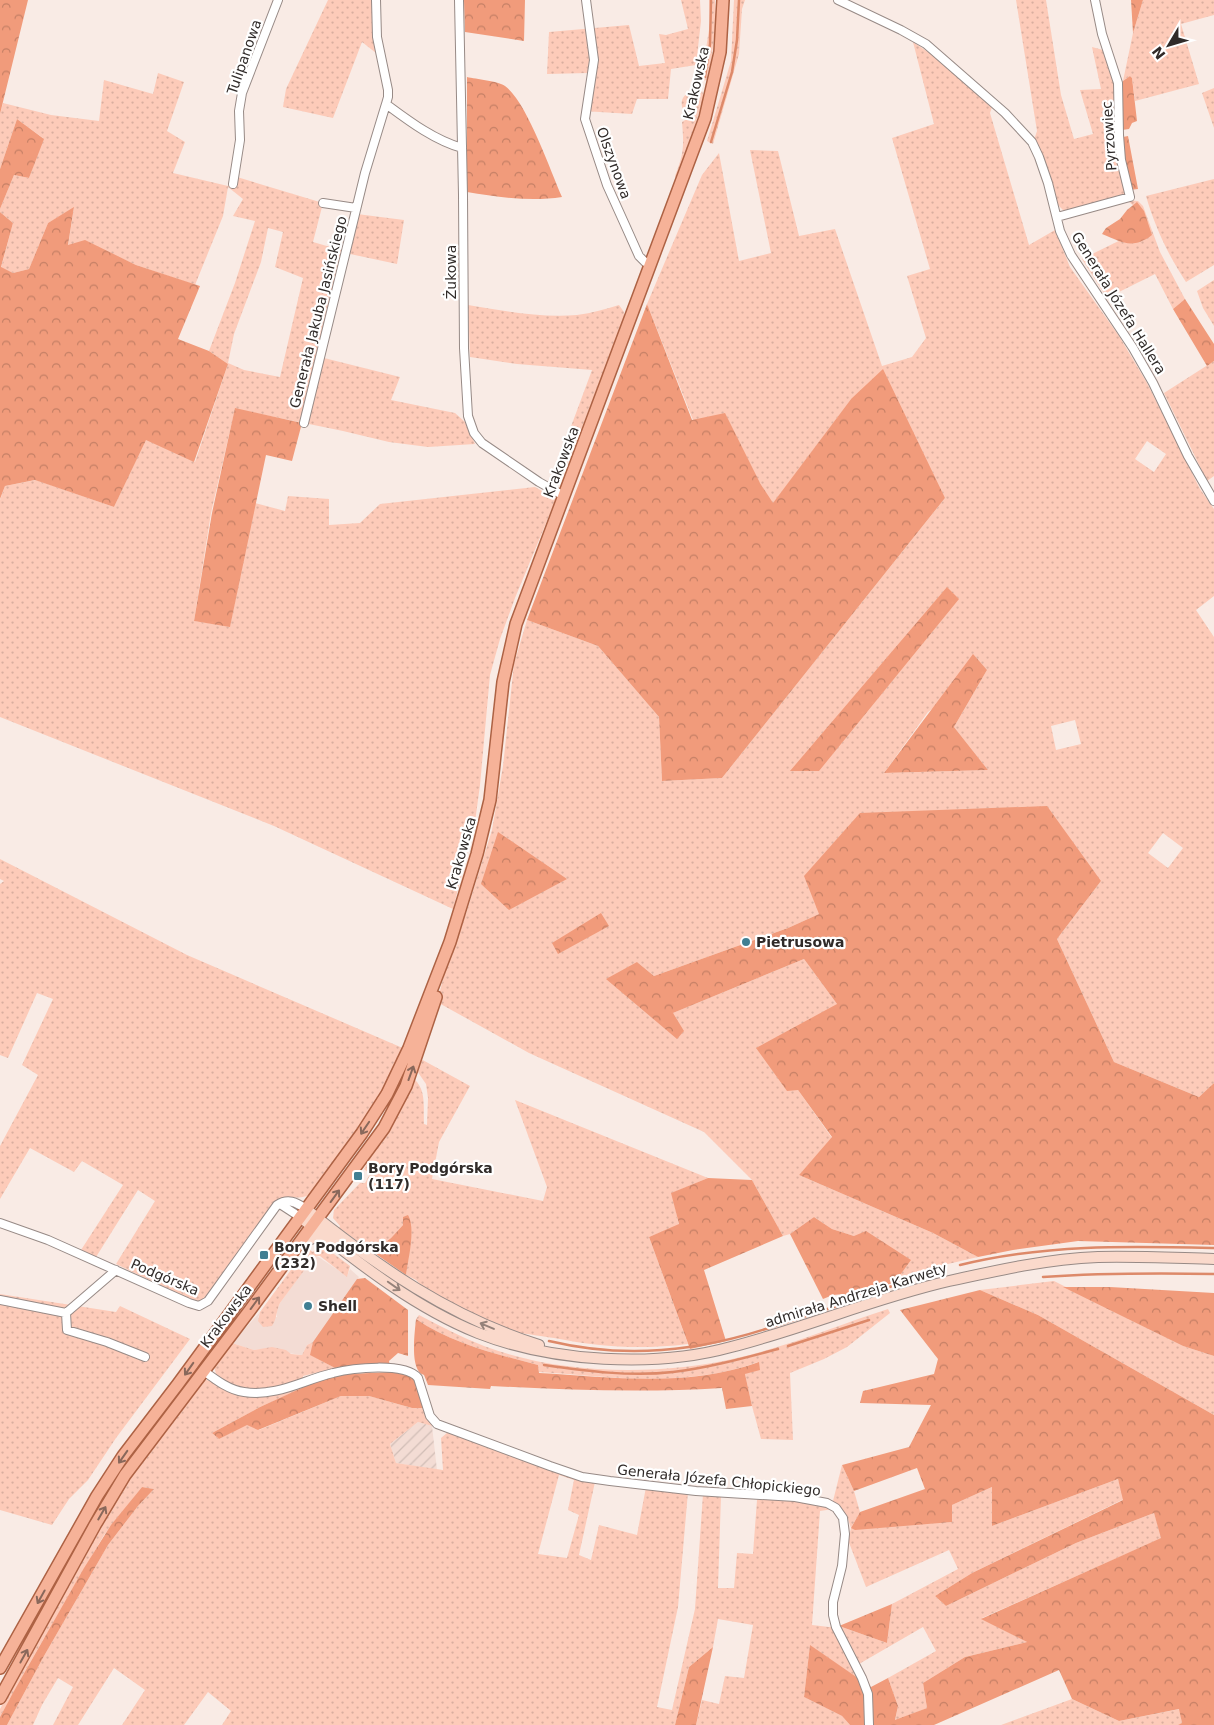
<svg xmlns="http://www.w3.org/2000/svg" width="1214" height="1725" font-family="'DejaVu Sans',sans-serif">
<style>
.built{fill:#f3dcd4}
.industrial{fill:url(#industrial-furrows)}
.grass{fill:url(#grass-dots);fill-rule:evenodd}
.forest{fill:url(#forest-crowns)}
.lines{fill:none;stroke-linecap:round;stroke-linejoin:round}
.stream{stroke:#dd8969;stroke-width:2.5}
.minor-casing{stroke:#978a86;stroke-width:10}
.secondary-casing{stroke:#978a86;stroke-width:12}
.primary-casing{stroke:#ad6244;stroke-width:14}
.minor{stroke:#fff;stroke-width:8}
.secondary{stroke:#fad9cb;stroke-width:10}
.primary{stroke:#f6b298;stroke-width:11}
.oneway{stroke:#89685b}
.oneway2{stroke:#95827a}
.poi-dot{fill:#407f93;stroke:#fff;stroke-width:2}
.labels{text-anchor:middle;stroke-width:4.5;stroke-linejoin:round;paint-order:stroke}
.street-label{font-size:14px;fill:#302b29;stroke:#fff}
.poi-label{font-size:14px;font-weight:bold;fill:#302b29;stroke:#fff;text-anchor:start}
</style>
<defs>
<pattern id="industrial-furrows" width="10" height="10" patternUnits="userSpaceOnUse" patternTransform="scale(1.25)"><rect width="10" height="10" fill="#f3dcd4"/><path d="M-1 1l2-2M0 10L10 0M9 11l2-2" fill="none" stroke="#d1bdb6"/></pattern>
<pattern id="grass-dots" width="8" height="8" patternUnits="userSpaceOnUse" patternTransform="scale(1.25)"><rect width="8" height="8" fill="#fdcbb9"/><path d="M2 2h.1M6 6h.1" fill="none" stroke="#d9ae9f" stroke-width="1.8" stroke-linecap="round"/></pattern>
<pattern id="forest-crowns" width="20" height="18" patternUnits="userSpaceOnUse" patternTransform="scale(1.25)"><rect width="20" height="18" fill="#f19b7b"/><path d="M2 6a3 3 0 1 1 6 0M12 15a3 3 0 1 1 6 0" fill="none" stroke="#c47f65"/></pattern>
</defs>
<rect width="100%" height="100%" fill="#f9ebe5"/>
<path class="built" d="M317 1256 347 1276 350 1269 359 1277 317 1338 313 1342 307 1345 302 1355 260 1349 254 1350 232 1343 260 1312 258 1318 277 1317V1310L280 1303 311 1260Z"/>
<path class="industrial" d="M418 1422 432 1426 437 1470 396 1463 390 1444Z"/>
<path class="grass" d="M328 0H372L376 53 362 42 333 118 283 107 286 89Z
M681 0H700L701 21 696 65 671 69 668 99H637L632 114 583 111 588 73 547 74 549 32 629 25 639 66 665 63 659 34 666 35 688 29Z
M709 0H715L716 17 710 75 707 80 701 81 710 23Z
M734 0H745L742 9 739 54 713 144 707 141 731 61Z
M1016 0H1046L1061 95 1074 139 1093 134 1080 90 1101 89 1092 47 1103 50 1115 85V139L1125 195 1064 211 1058 205 1040 151 1034 140 1037 131Z
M1143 0H1214V15L1181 24 1199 84 1135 101 1132 78 1130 76 1123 81 1133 33Z
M913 42 931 54 992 107 990 113 1029 245 1055 230 1070 267 1119 336 1147 383 1200 489 1214 509V596L1196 610 1214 637V1083L1199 1097 1114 1062 1057 939 1101 881 819 914 788 928 654 976 637 962 673 1013 804 959 837 1004 798 1090 832 1138 799 1175 933 1233 978 1257 935 1267 895 1282 910 1260 854 1236 832 1229 814 1217 790 1234 783 1236 752 1180 704 1132 529 1053 437 1002C444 979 453 931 466 914L492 830 503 766 514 664 527 620 598 646 659 717 662 781 722 778 945 498 851 399 773 504 760 483 693 420 647 304 702 175 719 153 739 261 771 253 750 150 778 151 799 236 835 229 882 366 912 357 926 338 907 276 930 269 892 138 934 124ZM1147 441 1166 454 1154 472 1135 459ZM987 670 954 727 988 770 884 773 928 712ZM1075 720 1081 744 1056 750 1051 726ZM1163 833 1183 848 1168 868 1148 853Z
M158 73 184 82 167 131 185 142 173 173 228 186 230 176 237 177 323 203 313 242 344 251 316 387 324 358 400 377 391 400 455 413 465 422 475 444 428 447 389 442 343 431 235 409 211 513 194 621 230 626 255 503 285 511 288 496 329 499V525L360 523 380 504 535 487 556 499 515 598 500 639 490 675 480 785 475 822 453 909 274 826 0 717V500L5 486 36 480 114 507 146 439 195 462 228 364 209 351 235 283 255 221 233 216 243 199 228 187 223 216 195 285 136 265 112 254 68 246 74 208 48 223 29 269 13 273 1 268 13 223 0 212V209L14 175 29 178 43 138 17 119 0 169V114L3 103 51 115 99 121 104 80 153 94ZM268 228 283 232 275 267 303 278 280 377 244 370 228 363 234 334 261 262Z
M1214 88V128L1202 93Z
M693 90H698L702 91 704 97 677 180 675 176C684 153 684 146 682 122L687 119 689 113 684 111C678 101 684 94 693 90Z
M1214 179V265L1186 282C1168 255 1155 227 1146 196Z
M1127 200 1138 201 1143 206 1160 252 1185 299 1173 309 1155 274 1107 298 1082 259 1141 230 1136 208Z
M357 214 404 220 397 264 350 254Z
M1214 280V326L1203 308 1197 291Z
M468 305C504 311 541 318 577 315 592 313 606 309 619 305L624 312V321L561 480 553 475 592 370 517 364 470 357Z
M1214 361V476L1207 481 1164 393Z
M0 859 187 955 405 1049C379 1102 344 1149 309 1195 298 1201 285 1193 275 1203L207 1298 202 1301 191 1300 116 1264 155 1201 138 1190 96 1257 81 1250 123 1185 82 1161 74 1172 30 1148 0 1199V1146L38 1075 22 1065 53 999 37 993 8 1058 0 1055V884L4 881 0 879Z
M419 1058 470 1086 439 1142 432 1179 543 1201 547 1187 515 1100 708 1178 672 1193 679 1225 649 1237 688 1344C639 1350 601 1347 554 1338 537 1335 521 1334 505 1329 477 1320 451 1302 425 1289L416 1280 406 1275 409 1255 403 1225 391 1238 373 1252 339 1228 340 1226 333 1218 334 1210 360 1183H365L370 1174 364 1169 414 1079C427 1090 423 1109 424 1124L427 1125 428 1098 426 1084 415 1068Z
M322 1245 350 1266 347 1277 320 1256H317L314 1257 280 1303C276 1311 277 1319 272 1326L263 1327 258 1321 260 1312 307 1248 313 1252 317 1247Z
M1054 1281 1183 1346 1214 1356V1415L1038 1315 980 1290Z
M0 1294 116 1312 120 1306 190 1339 116 1438 88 1480 69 1499 52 1525 0 1510Z
M888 1309 890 1313 847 1347 824 1359 790 1373 793 1440 761 1439 752 1406 745 1374 758 1362C687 1388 613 1377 539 1372L538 1365C496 1354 453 1344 416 1319L419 1315C440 1326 461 1337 484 1346 561 1375 658 1376 737 1358 789 1346 838 1325 888 1309Z
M313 1342 311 1355 335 1368 303 1376 305 1387 260 1407 212 1433 219 1439 247 1424 259 1430 341 1396H369L412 1408H425L432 1426 418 1422 390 1444 396 1463 443 1470 441 1438 448 1432 581 1479 595 1482 579 1555 591 1560 599 1525 637 1535 646 1487 688 1492 678 1607 657 1707 672 1710 695 1609 703 1494 721 1496 718 1588H734L737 1553 753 1554 757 1500H761V1489L795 1492 833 1501 842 1465 854 1491 860 1512 851 1528 952 1522V1505L992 1487V1526L1118 1479 1124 1499 972 1573 935 1596 946 1606 1076 1543 1154 1513 1162 1538 982 1618 1027 1642 965 1657 923 1683 927 1708 895 1721 898 1706 888 1678 936 1651 923 1627 859 1664 871 1687 810 1646 804 1697 842 1716 850 1725H696L702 1700 719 1704 725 1676 744 1678 753 1625 718 1619 713 1647 689 1667 675 1725H222L231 1711 208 1692 184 1725H122L145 1690 114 1668 78 1725H53L73 1687 58 1678 42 1705 33 1725H7L44 1656 108 1545 138 1506 154 1489 142 1487 104 1535 40 1645 0 1717V1709L121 1490 203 1379 213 1382 220 1378 216 1374 214 1366 232 1343 254 1350 272 1347 286 1350 291 1354 302 1355 307 1345ZM559 1475 574 1480 568 1510 579 1515 567 1558 538 1554ZM840 1508 848 1519 851 1528 848 1540 866 1587 949 1550 958 1569 892 1604 887 1643 839 1626 829 1627 812 1625 820 1511Z
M1072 1699 1119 1721 1180 1709 1182 1724 1178 1725H1001Z"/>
<path class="forest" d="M0 0H28L0 114Z
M464 0H525L524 41 465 32Z
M1131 0H1143L1133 33Z
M1130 76 1132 78 1137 121 1132 123 1129 129 1122 130 1121 85 1123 81Z
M467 77C476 79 498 81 505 86 527 102 550 170 562 197 531 202 497 197 467 192Z
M17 119 44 139 29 178 14 175 0 209V169Z
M1128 136 1138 189 1130 190 1121 139 1123 137Z
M1137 202 1144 211 1152 235C1132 250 1122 242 1102 234L1106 228 1120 219 1127 210Z
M74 207 68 245 85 240 136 265 200 286 178 339 209 351 228 364 194 462 146 440 114 507 35 480 5 486 0 499V212L13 223 1 267 13 273 29 269 48 223Z
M1185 299 1214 344V361L1207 366 1173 309Z
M647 304 692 420 725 413 760 483 773 503 851 399 883 369 945 498 722 778 662 781 659 717 598 646 527 620Z
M235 408 302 423 292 461 266 455 230 627 194 621 212 513Z
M947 587 959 599 819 771H790Z
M973 654 987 670 954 727 988 770 884 773Z
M1047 806 1101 881 1057 939 1114 1062 1199 1097 1214 1083V1245L1078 1241 1013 1250 978 1257 933 1233 799 1175 832 1137 798 1090 787 1091 756 1048 837 1004 804 959 673 1013 684 1031 677 1039 606 979 637 962 654 976 788 928 819 914 804 876 860 813Z
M498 832 567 879 509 910 481 884Z
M601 913 609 926 558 954 552 943Z
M708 1178 752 1180 783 1236 704 1270 726 1341 690 1349 649 1237 679 1224 671 1193Z
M408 1215C416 1228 408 1260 406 1275L373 1252 391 1238 403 1225V1217Z
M814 1217 832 1229 854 1236 866 1231 911 1260 895 1282 850 1299 844 1294 833 1295 823 1299 790 1234Z
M365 1278 408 1310V1356L398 1353 389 1361 390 1366H358L335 1368 310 1355 313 1342 357 1279Z
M1063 1287H1110L1214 1293V1356L1183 1346Z
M980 1290 1038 1315 1214 1415V1725H1178L1182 1723 1179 1709 1119 1721 1072 1699 1059 1670 934 1725H850L842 1716 804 1697 810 1645 871 1687 888 1678 898 1706 895 1720 927 1708 923 1683 965 1657 1027 1642 981 1619 1161 1538 1154 1513 1076 1543 946 1606 935 1596 972 1573 1123 1500 1118 1479 992 1526V1487L952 1505V1522L855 1530 851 1528 860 1512 925 1489 917 1468 854 1491 842 1465 909 1447 931 1405 860 1403 863 1391 934 1374 938 1359 900 1310Z
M416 1319C453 1344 496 1354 538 1365L539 1373C613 1377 687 1388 759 1362L760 1370 745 1374 752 1406 726 1409 722 1388C645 1393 568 1390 491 1386L490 1389 428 1385 424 1375C409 1371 415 1331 416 1319Z
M392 1372 410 1375 416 1380 425 1408H412L369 1396H341L258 1430 247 1425 219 1439 212 1433 260 1407 319 1380 348 1374Z
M142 1487 154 1489 138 1506 108 1545 44 1656 7 1725H0V1717L14 1691 84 1568 111 1525Z
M892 1604 887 1643 839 1626Z
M713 1647 696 1725H675L689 1667Z"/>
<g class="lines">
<path class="stream" d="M705 77 710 44 711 0
M711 142 732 72 737 40 739 0
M960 1265C1046 1244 1126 1246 1214 1248
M1043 1277C1101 1273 1156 1273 1214 1274
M850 1302 908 1280
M549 1341C595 1352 642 1354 689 1347 741 1340 792 1320 843 1304
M788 1346 869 1320
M544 1365C587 1371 630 1377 673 1372 708 1368 744 1358 778 1349"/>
<g class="minor-casing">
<path id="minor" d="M376 0 377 37 388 90V97L386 104C409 121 434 140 462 148
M459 0 463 195 464 348 468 416 474 433 482 443 539 482 564 496
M586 0 594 60 585 119 607 185 626 227 639 256 645 262 651 265
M838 0 901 30 926 44 1005 113 1032 142 1039 157 1048 183 1060 231 1071 255 1133 348 1153 383 1188 456 1214 501
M233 184 240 140 239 111 242 93 278 0
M323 203 356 208
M1057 217 1130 197 1121 160 1119 135 1118 83 1102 34 1095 0
M304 423 365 173 386 104
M280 1204 300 1217
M0 1223 48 1240 189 1303 199 1306 208 1301 277 1205C288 1198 296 1202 306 1209
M116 1270 66 1313 67 1330 107 1342 145 1357
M0 1300 66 1313
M204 1371C216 1380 229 1390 244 1392 277 1397 303 1380 333 1373 352 1368 405 1362 418 1378L430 1416 437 1424 550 1466 582 1477 610 1481 696 1491 795 1497 827 1503 836 1508 843 1518 845 1534 842 1566 833 1602V1615L836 1627 862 1678 868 1694 869 1725"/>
</g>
<g class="secondary-casing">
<path id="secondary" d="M306 1209C378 1267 450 1317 539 1345
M300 1217C355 1260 413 1307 478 1333 552 1362 655 1368 731 1347 805 1328 875 1298 949 1281 998 1270 1048 1259 1098 1257 1136 1256 1175 1258 1214 1259
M298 1245 313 1238 326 1237"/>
</g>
<g class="primary-casing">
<path id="primary" d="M0 1668 97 1496 123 1456 178 1384 362 1133 387 1094 409 1048 450 942 477 854 490 800 503 682 516 624 705 118 720 52 723 0
M0 1698 95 1525 125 1475 250 1310 384 1128 406 1086 436 997"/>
</g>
<use href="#minor" class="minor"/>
<use href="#secondary" class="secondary"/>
<use href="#primary" class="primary"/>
</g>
<defs><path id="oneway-shaft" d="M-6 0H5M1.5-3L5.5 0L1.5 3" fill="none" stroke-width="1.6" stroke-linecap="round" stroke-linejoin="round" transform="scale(1.25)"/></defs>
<g class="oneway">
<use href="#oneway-shaft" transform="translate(411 1073) rotate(-70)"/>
<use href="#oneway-shaft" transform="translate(365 1128) rotate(124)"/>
<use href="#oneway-shaft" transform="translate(335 1196) rotate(-54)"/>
<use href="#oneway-shaft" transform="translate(255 1303) rotate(-54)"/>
<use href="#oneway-shaft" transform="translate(189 1369) rotate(125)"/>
<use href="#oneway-shaft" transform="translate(123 1457) rotate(125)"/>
<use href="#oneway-shaft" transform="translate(102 1513) rotate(-60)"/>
<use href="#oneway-shaft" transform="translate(41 1597) rotate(119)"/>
<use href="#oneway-shaft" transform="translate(24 1656) rotate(-61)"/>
</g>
<g class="oneway2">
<use href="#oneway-shaft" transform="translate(394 1286) rotate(35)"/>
<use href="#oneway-shaft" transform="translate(487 1326) rotate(-157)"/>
</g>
<g class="poi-dot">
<circle cx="746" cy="942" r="5"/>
<rect x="353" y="1171" width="10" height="10" rx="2.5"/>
<rect x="259" y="1250" width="10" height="10" rx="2.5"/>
<circle cx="308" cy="1306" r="5"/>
</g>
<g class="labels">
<g class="street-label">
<text transform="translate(244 57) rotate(-71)" y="5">Tulipanowa</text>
<text transform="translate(696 83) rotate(-77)" y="5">Krakowska</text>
<text transform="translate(1109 136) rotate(-94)" y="5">Pyrzowiec</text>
<text transform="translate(614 163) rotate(70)" y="5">Olszynowa</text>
<text transform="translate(451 272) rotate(-90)" y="5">Żukowa</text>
<text transform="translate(1119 303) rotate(58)" y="5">Generała Józefa Hallera</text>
<text transform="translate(318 312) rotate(-76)" y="5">Generała Jakuba Jasińskiego</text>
<text transform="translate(561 462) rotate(-69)" y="5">Krakowska</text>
<text transform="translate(461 853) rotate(-74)" y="5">Krakowska</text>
<text transform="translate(165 1277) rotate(23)" y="5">Podgórska</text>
<text transform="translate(856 1295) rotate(-17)" y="5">admirała Andrzeja Karwety</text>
<text transform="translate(226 1316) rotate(-53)" y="5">Krakowska</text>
<text transform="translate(719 1480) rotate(6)" y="5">Generała Józefa Chłopickiego</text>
</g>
<g class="poi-label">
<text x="756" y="947">Pietrusowa</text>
<text x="368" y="1173">Bory Podgórska<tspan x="368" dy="16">(117)</tspan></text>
<text x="274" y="1252">Bory Podgórska<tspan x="274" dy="16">(232)</tspan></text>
<text x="318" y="1311">Shell</text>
</g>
</g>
<g transform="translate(1169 45) rotate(232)" stroke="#ffffff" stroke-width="4" paint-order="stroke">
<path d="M0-4L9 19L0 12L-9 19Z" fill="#302b29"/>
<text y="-8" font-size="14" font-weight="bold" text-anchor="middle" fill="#302b29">N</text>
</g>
</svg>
